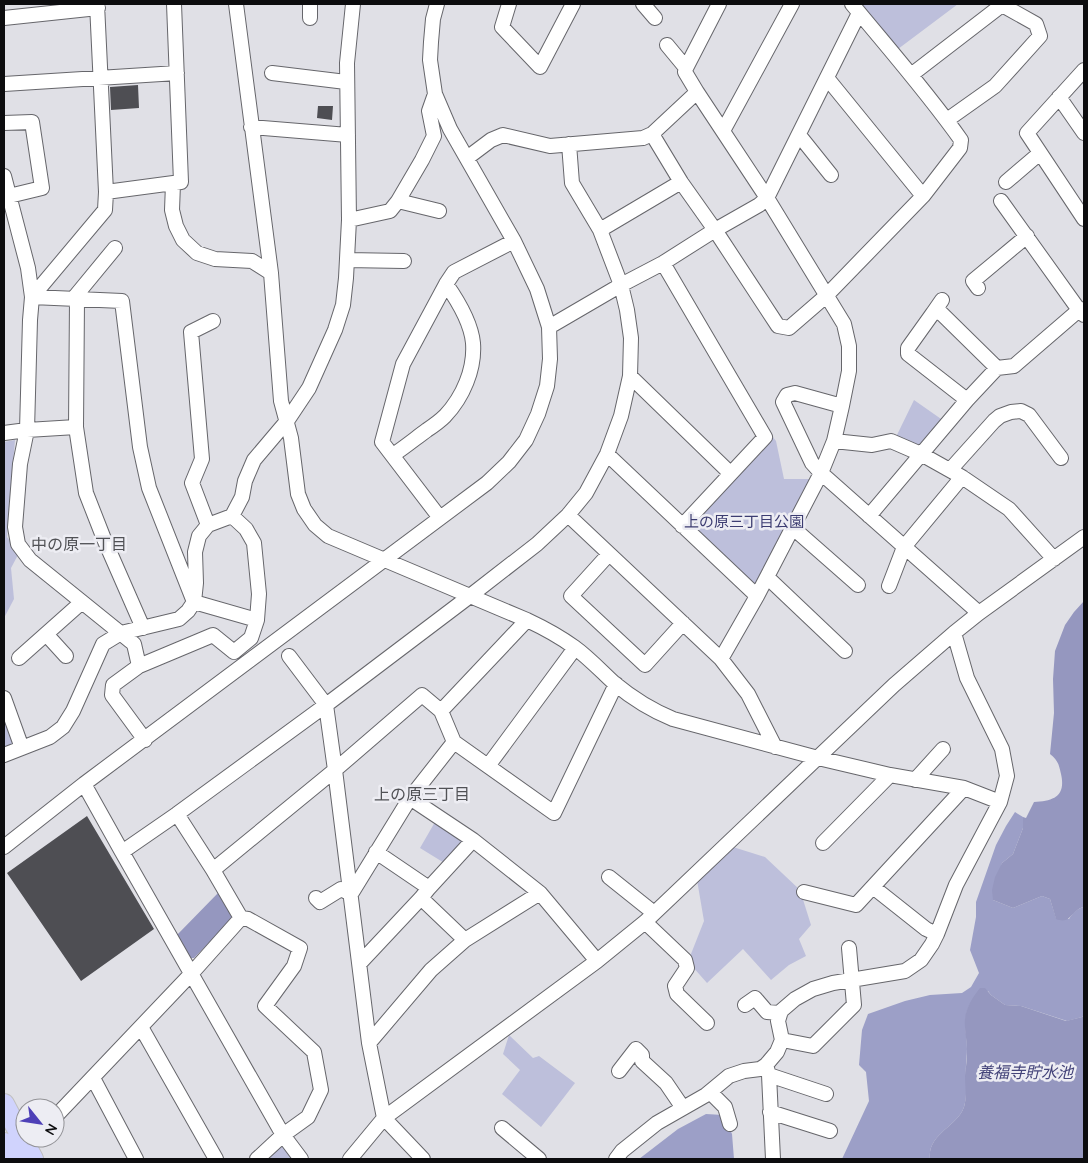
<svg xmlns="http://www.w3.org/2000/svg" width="1088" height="1163" font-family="Quicksand,'Noto Sans JP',sans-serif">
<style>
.green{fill:#bdbfdb}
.forest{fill:#9c9fc7}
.water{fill:#9597bf}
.building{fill:#4e4e53}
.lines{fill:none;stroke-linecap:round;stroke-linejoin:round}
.minor-casing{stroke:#66666b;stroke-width:16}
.highway-casing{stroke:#c0c0c0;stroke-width:22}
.minor{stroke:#fff;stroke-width:14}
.highway{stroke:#d0d3fd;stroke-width:20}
.labels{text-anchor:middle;stroke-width:5;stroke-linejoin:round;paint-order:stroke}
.park-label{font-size:15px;fill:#3c3c71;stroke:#ededf3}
.neighbourhood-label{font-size:16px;fill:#515256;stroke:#ededf3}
.water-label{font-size:16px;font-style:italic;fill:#44447a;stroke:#ededf3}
</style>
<rect width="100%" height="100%" fill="#e0e0e6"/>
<path class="green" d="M861 4H958L898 49Z
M914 400 944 421 921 449 896 437Z
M772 436 776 441 784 479H811L758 583 751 584 689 524Z
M15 440 7 537 19 553 11 568 14 599 4 618V442Z
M4 703 19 746 4 751Z
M435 822 465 841 446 864 420 848Z
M733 847 765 857 800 890 811 925 799 939 806 956 789 965 771 980 743 949 707 983 692 966 689 959 704 921 697 880Z
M509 1035 533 1058 539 1056 575 1083 541 1127 502 1094 520 1070 503 1054Z
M279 1144 286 1148 295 1159H263Z"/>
<path class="forest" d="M1015 812 1023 817V828L1013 854 1002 863 993 900 1013 908 1042 896 1050 899 1056 918 1069 919C1073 913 1076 909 1084 907V1015L1082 1017 1067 1021 1021 1006 1005 1005 991 995 988 991C983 995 973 999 970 1004 962 1018 967 1035 967 1049 967 1055 966 1060 966 1065 965 1078 968 1093 964 1107 957 1127 927 1134 930 1159H842L869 1101 866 1072 859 1065 862 1030 868 1014 905 1001 930 995 962 993 971 987 979 973 970 950 976 917V902L996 845 1006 826Z
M706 1114 723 1115 732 1134 734 1159H639L678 1129Z"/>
<path class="water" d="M1084 601V907C1070 910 1072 925 1056 919L1050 899 1042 896 1013 908 993 900 992 890 995 877 1002 863 1013 854 1023 828V817L1026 818 1034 802C1054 801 1066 796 1061 774 1059 765 1058 760 1050 754L1054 713 1053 679 1055 651 1065 625 1074 612Z
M218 893 232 917 231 920 194 958H189L177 935Z
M980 988H985L991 995 1005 1005 1021 1006 1066 1021 1082 1017 1084 1015V1159H930C927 1134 957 1127 964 1107 967 1097 965 1086 965 1076 966 1067 967 1058 967 1050 967 1040 964 1029 965 1019 966 1007 973 997 980 988Z"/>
<path class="building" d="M138 85 139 108 111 110 110 87Z
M318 106H333L332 120 317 118Z
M87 816 154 929 81 981 7 873Z"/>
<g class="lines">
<g class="minor-casing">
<path id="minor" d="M236 4 271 273 281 401 291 438 298 494 304 509 315 525 328 536 527 620C544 628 559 636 574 647 588 657 601 671 614 683 632 698 651 710 673 719L818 758 890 775 964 788 1000 802
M310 4V18
M509 4 502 27 540 67 573 4
M643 4 655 18
M4 18 98 8
M667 45 686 68 685 72 697 92
M686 68 719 4
M1084 70 1027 133 1084 219
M272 73 346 82
M911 75 1002 5 1036 24 1040 36 995 86 947 120
M827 78 923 196
M4 84 177 73
M1059 97 1084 133
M4 123 32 122 42 188 9 196
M251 127 348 135
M723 131 792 4
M652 134 681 182
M799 135 831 175
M467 158 491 140 503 135 550 146 643 138 652 134 697 92 767 198 844 324 849 346V371L842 406 834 441 821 473 812 463 783 402 787 395 795 393 842 406
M4 176 28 268 32 297 30 320 27 430 20 464 15 527 18 544 30 560 134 644 139 666
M1006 182 1040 153
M173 184 172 210 176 226 183 240 197 253 215 259 252 261 271 273
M106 192 181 182 174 4
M398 201 439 211
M1001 201 1079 310 1084 315
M349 220 390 211 398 201 422 160 434 136 429 111 435 94
M600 230 681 182 715 230 778 326 789 328 826 296 923 196 960 148 961 140C927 92 889 49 852 4
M347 260 404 261
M663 263 765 437 682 526
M978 288 973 281 1027 236
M32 297 122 301 140 447 149 488 194 602 257 620
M32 297 105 210 106 192 97 4
M73 299 115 248
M77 300 76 427 86 493 104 539 143 628
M933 313 942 300
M549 327 621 285 663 263 715 230 759 205 767 198 859 13
M630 376 730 473
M967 400 908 354V348L933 313 940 312 997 368
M4 433 27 430 76 427
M834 441 872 445 891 441 921 454 962 477 1009 509 1054 559
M607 454 757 596
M393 455C405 447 416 438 427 430 433 426 440 421 445 416 463 397 475 369 473 343 471 322 458 301 446 284
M950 470 994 421 1000 416 1011 412 1021 411 1029 415 1061 458
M568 515 721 659 748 694 775 747
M869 516 967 400 997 368 1014 366 1079 310 1084 309
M440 518 382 442 403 364 446 284 454 272 514 241
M208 525 192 483 202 459 191 332 213 321
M792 527 858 585
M609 554 571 596 645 665 683 623
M767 577 845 651
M889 586 904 547 962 477
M46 634 66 656
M19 658 82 602
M721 659 757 596 821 473 979 613
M4 698 22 748
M441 711 527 620
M145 740 112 695 113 685 139 666 213 635 234 652 251 638 257 620 259 594 254 543 246 529 232 516
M4 755 50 737 63 727 73 711 103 644 121 633 179 619 188 611 194 602 196 583 195 552 199 536 208 525 232 516 242 497 245 481 254 460 287 421 309 388 335 330 343 305 346 278 349 220 347 63 353 4
M488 766 575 648
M915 780 943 749
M84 784 122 852 177 814 213 870 335 770 422 695 441 711 454 742 554 813 616 684
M410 798 473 840 540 893 597 961
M177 814 326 705 289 656
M823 843 890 775
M4 847 84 784 487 483 509 462 526 440 538 414 547 386 550 359 549 327 537 289 514 241 450 129 435 94 430 60 431 42 433 19 437 4
M122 852 283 1135 301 1159
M376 852 429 888
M213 870 241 918
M609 877 654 913
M873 887 926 929 937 934
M804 892 856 905 964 788
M316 898 320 902 341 889 351 894 410 798 454 742
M421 898 465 940
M241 918 248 919 300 948 294 966 265 1006 314 1052 321 1090 308 1117 283 1135 257 1159
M645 922 685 960 687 968 675 986 677 994 707 1023
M360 963 421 898 429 888 473 840
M745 1005 755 998 767 1012 780 1013
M141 1027 216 1159
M782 1040 813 1046 854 1005 849 948
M369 1043 431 970 465 940 540 893
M766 1065 769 1075 773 1159
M619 1071 636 1049 642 1055V1061L666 1083 683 1108
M769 1075 826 1094
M93 1078 136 1159
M710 1092 725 1107 730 1124
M770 1112 830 1131
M55 1117 191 974 241 918
M502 1128 539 1159
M350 1159 384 1118 597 961 645 922 894 685 954 633 979 613 1084 537
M423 1159 384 1118 369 1043 335 770 326 705 470 596 537 544 568 515 586 493 607 454 621 416 630 376 631 338 627 310 621 285 600 230 572 183 569 144
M616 1159 622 1151 657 1123 706 1095 729 1076 744 1071 760 1069 766 1065 777 1052 782 1040 778 1021 781 1011 795 999 813 989 833 983 905 971 921 960 932 944 937 934 956 885 1000 802 1007 776 1002 749 967 678 954 633"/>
</g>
<g class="highway-casing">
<path id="highway" d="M4 1104 33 1159
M4 1143 13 1159"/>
</g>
<use href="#minor" class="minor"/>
<use href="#highway" class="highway"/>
</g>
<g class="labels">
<g class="park-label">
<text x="744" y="527">上の原三丁目公園</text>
</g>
<g class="neighbourhood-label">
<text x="79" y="550">中の原一丁目</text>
<text x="422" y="800">上の原三丁目</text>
</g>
<g class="water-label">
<text x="1025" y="1078">養福寺貯水池</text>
</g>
</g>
<rect width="1088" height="1163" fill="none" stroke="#0c0c0e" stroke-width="10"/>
<g transform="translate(40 1123) rotate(120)"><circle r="24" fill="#ededf3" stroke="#939397"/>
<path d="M0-4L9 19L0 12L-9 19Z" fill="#4e40b7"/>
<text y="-8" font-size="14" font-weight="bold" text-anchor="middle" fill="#0c0c0e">N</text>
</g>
</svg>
